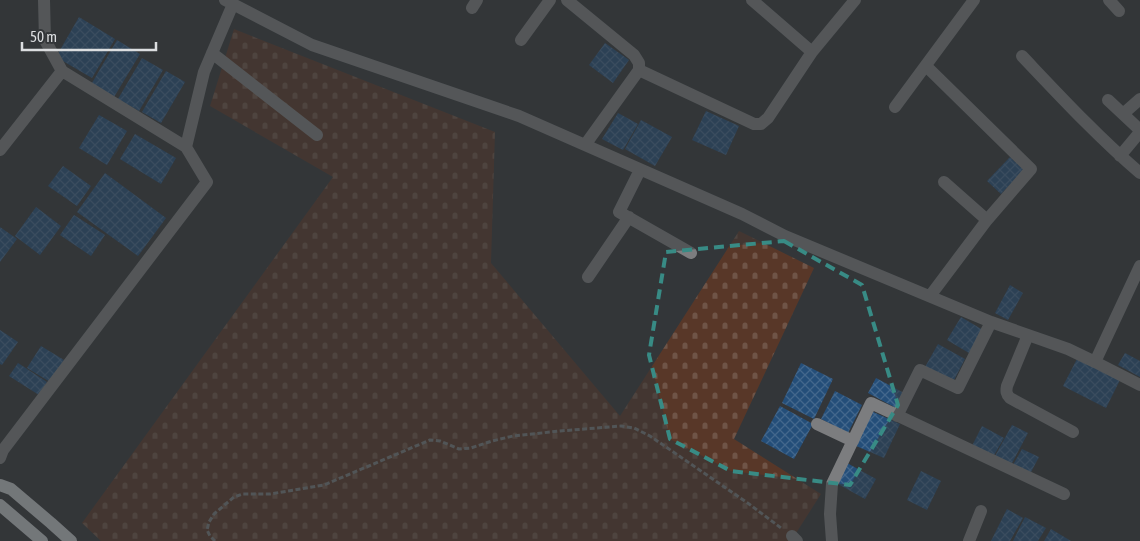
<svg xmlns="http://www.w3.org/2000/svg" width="1140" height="541" font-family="'Asap Condensed',sans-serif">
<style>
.cemetery{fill:url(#cemetery-stones)}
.building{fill:url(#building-cross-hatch)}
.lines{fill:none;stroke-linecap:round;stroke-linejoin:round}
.path{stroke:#777a7c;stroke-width:3;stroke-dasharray:5 2.5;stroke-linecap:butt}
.minor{stroke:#7c7d7f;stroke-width:12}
.major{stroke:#c2c5c8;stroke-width:12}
.marked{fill:none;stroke:#388b85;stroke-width:4;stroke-dasharray:10 6;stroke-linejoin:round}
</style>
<defs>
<pattern id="cemetery-stones" width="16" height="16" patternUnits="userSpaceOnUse" patternTransform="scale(1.25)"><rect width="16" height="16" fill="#583728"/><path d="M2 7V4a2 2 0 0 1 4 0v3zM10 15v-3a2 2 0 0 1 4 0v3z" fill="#6f5447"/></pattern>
<pattern id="building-cross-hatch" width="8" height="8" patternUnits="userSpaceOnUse" patternTransform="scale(1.25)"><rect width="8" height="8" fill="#244e79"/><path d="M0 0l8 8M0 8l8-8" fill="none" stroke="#43678c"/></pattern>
</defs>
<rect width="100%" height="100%" fill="#333639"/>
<path class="cemetery" d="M234 29 495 132 491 263 620 416 739 231 814 268 734 439 821 494 791 541H101L82 523 333 177 210 106Z"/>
<path class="building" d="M79 17 115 39 92 78 56 57Z
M117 40 140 54 114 97 92 83Z
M605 43 629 60 613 83 589 65Z
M142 58 163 70 139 111 118 99Z
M166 71 185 82 161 123 142 112Z
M706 111 739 126 726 155 692 140Z
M618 113 638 124 623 150 602 139Z
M99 115 127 131 107 165 79 148Z
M641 120 672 137 655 166 625 149Z
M135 134 176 158 161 184 120 159Z
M1010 157 1024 170 1001 194 987 181Z
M63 166 91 186 77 206 48 186Z
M105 173 166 218 138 256 77 212Z
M36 207 61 226 40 255 15 236Z
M74 215 105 235 91 256 60 235Z
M0 227 17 239 0 262Z
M1010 285 1023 293 1008 320 995 313Z
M961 317 983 330 969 353 947 340Z
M0 330 18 342 2 365 0 364Z
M938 344 965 359 953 382 925 367Z
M41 346 64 360 50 382 27 368Z
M1125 353 1140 361V377L1118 365Z
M1077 359 1120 380 1106 408 1063 386Z
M18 363 47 382 39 395 9 376Z
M801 363 833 379 814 419 782 403Z
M876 378 904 393 896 408 868 393Z
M835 391 862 405 848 433 821 419Z
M780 406 813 424 794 459 761 441Z
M869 410 900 424 884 458 854 445Z
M1012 425 1028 433 1011 465 995 456Z
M982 426 1004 438 993 457 972 446Z
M1022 449 1039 457 1030 474 1013 465Z
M847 463 876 479 865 499 836 483Z
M921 471 941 481 927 510 907 500Z
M1007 509 1023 518 1010 541H991Z
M1025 517 1046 528 1038 541H1013Z
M1051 529 1071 541H1044Z"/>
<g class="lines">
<path class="path" d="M215 541 210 536 207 530 209 522 214 514 234 497 243 494H270L324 485 430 440 440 441 459 449 471 448 492 441 513 436 560 431 621 426 634 428 650 436 749 504 781 528"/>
<path class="minor" d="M225 0 312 45 519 116 742 214 785 236 991 322 1068 349 1095 362 1140 385
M567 0 634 55 639 63V70L585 145
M752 0 812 52
M1109 0 1119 11
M472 8 477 0
M521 40 550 0
M212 53 317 135
M1022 56C1060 96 1098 137 1140 173
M926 66 1031 169 987 220 930 296
M639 70 754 124H761L768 118 812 52 855 0
M62 71 186 147
M1108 100 1139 129 1140 132 1120 156
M895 107 974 0
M1123 114 1140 99
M0 150 62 71 45 40 44 0
M640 170 619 212 691 253
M944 182 987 220
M588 277 629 217
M1028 335 1007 386C1006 391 1006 394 1010 398L1073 432
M1095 362 1140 266
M897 416 920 370 958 388 991 322
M817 424 853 441
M0 458 3 450 207 182 186 147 204 72 233 4
M792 536 797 541
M832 541 830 514 832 484 871 403 1064 494
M969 541 981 511"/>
<path class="major" d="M0 485 11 489 51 523 71 541
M0 505 42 541"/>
</g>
<path d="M0 0H1140V541H0ZM784 241 862 285 898 405 850 485 731 471 670 439 649 355 666 252Z" fill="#333639" fill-opacity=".55" fill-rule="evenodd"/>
<path class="marked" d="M784 241 862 285 898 405 850 485 731 471 670 439 649 355 666 252Z"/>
<path d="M22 42v8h134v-8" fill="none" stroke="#dcdee0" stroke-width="2.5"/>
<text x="30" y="42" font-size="15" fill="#dcdee0" stroke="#333639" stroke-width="4" paint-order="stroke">50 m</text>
</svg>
